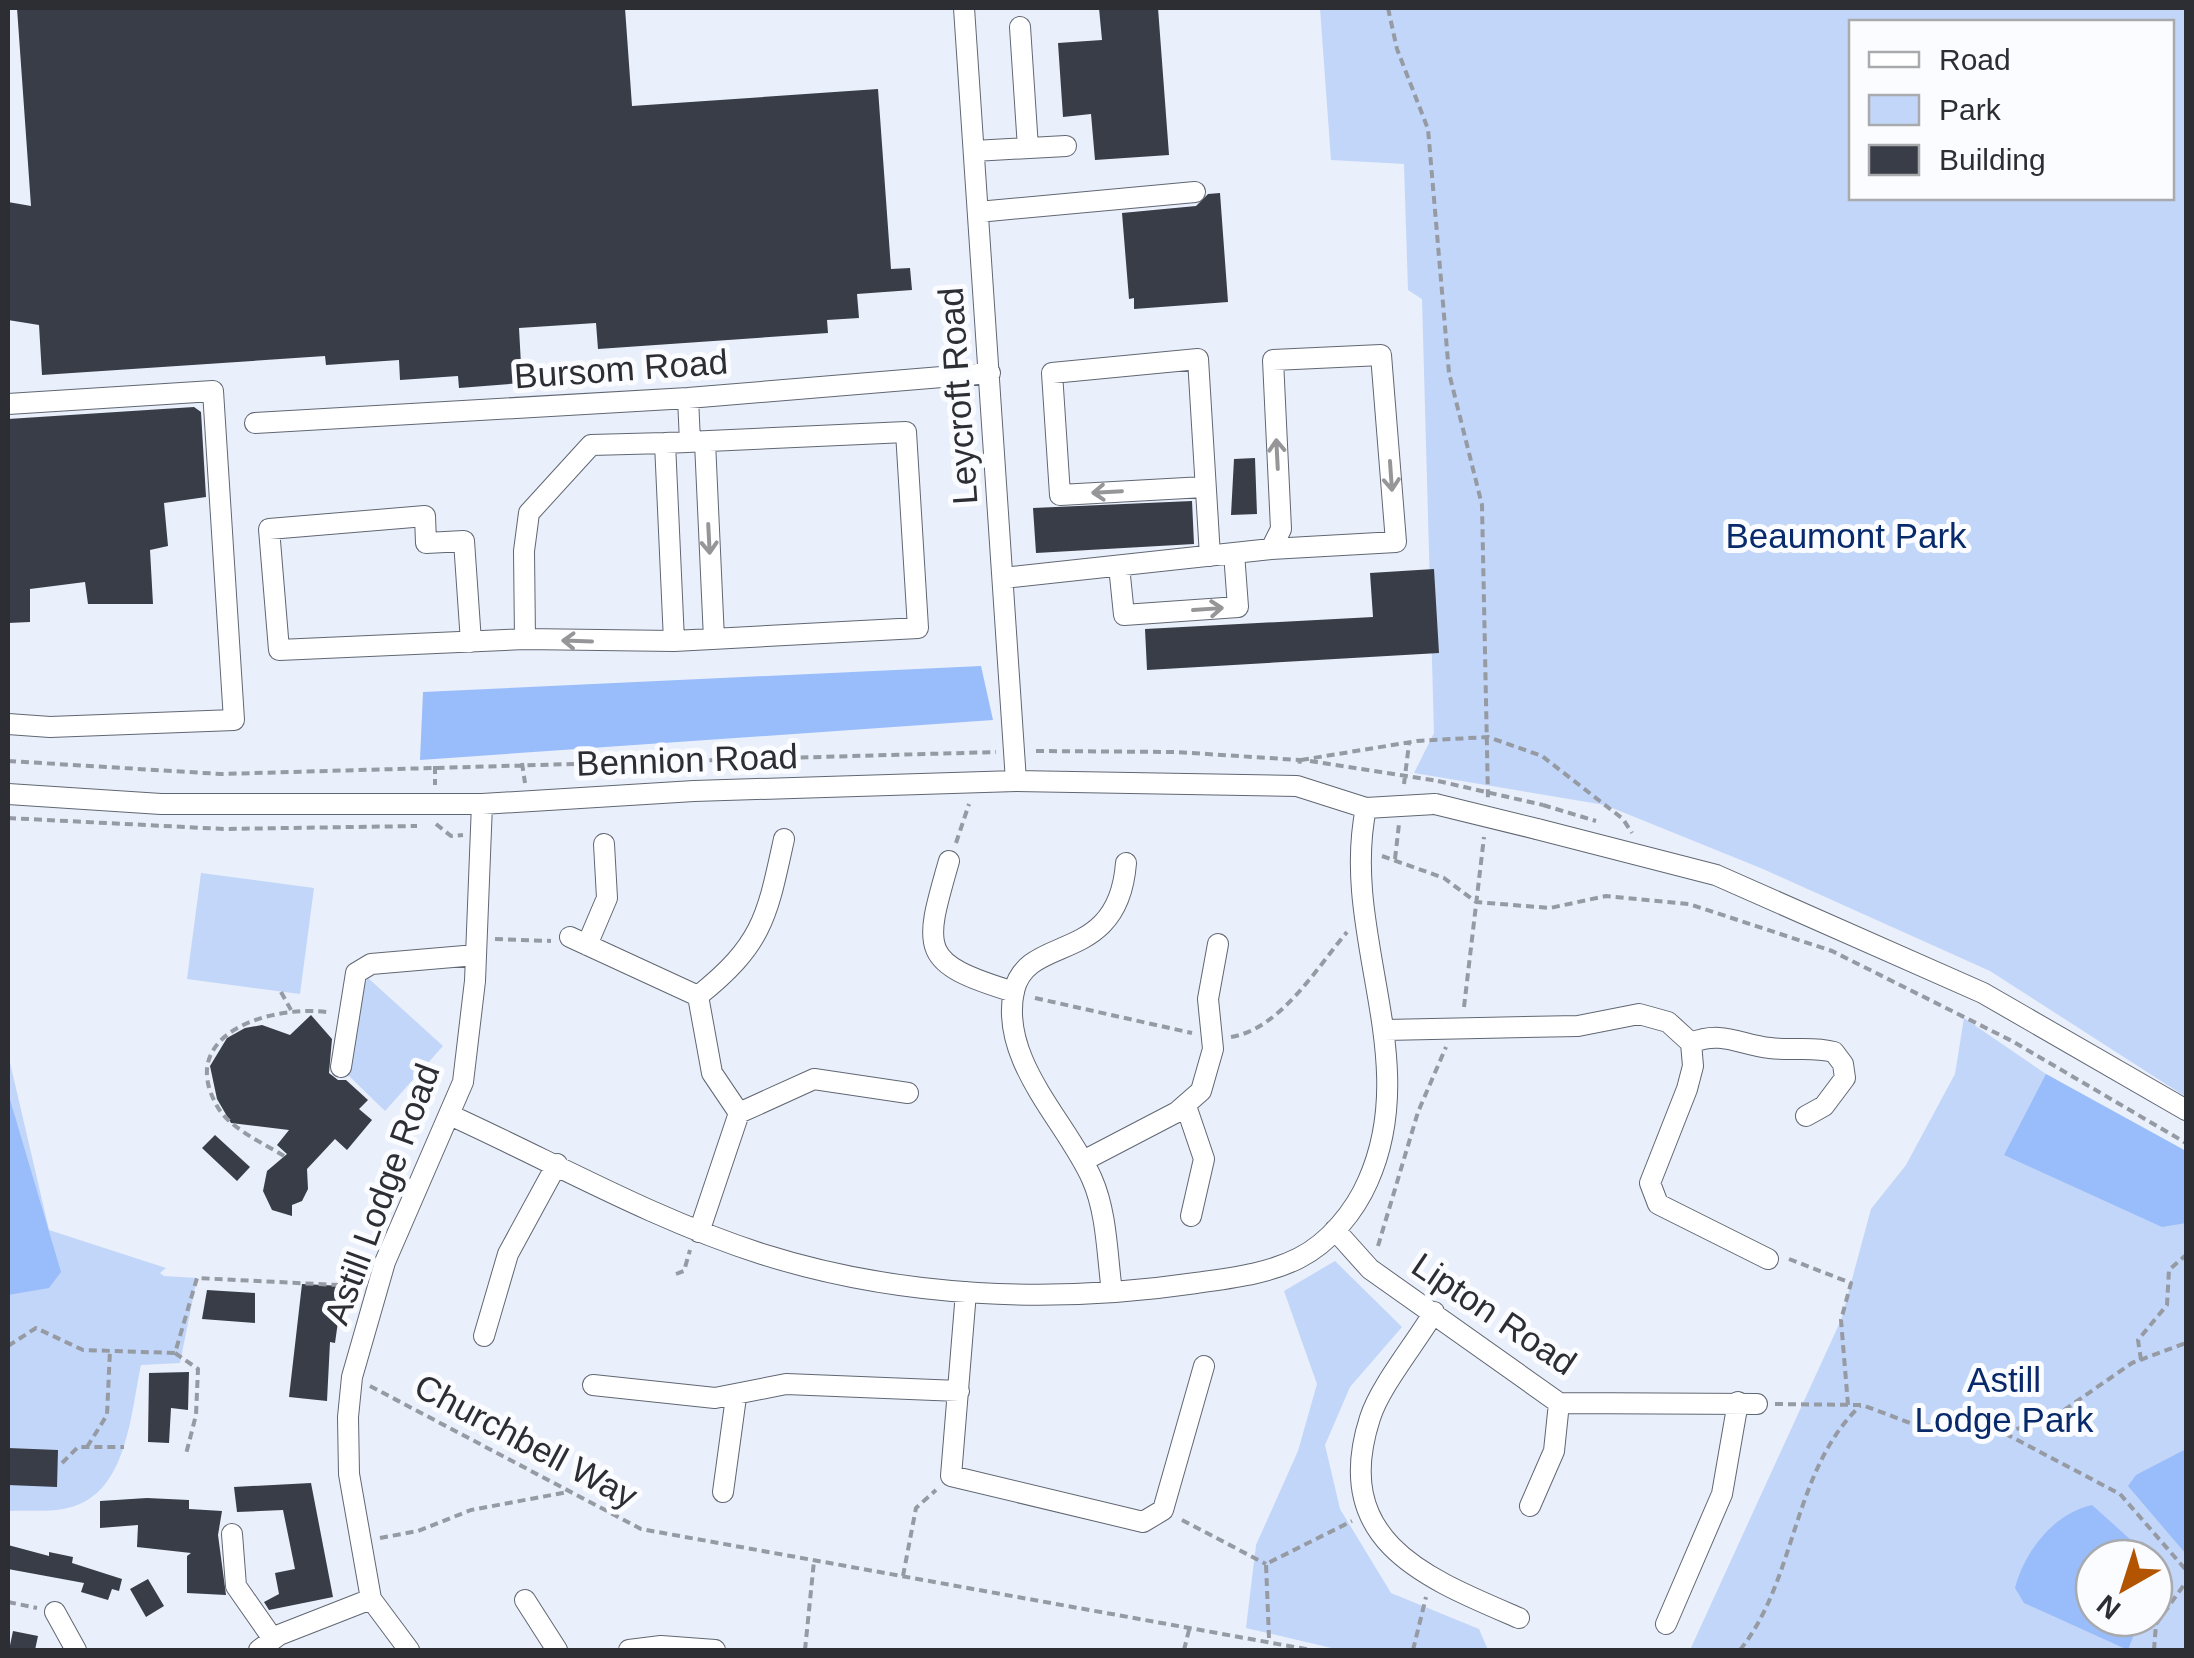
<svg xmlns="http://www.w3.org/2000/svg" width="2194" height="1658" font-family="Helvetica,sans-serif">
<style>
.green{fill:#c2d6f9;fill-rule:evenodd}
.forest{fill:#99bcfa}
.building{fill:#383d47}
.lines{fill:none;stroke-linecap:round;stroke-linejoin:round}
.minor-casing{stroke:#616772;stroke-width:22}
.path{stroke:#969aa3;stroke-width:4;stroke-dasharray:8 5;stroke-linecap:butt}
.minor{stroke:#fff;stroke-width:20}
.minor-bridge-casing{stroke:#616772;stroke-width:22;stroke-linecap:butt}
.path-bridge{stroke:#969aa3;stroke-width:4;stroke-dasharray:8 5;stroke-linecap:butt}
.minor-bridge{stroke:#fff;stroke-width:20}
.oneway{stroke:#969699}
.labels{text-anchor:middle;stroke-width:10;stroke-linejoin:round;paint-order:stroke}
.street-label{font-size:35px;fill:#2c2e33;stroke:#fbfcff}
.park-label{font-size:35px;fill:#082a6b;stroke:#fbfcff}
</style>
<rect width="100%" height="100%" fill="#e9effb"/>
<path class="green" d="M1320 8H2186V1097L1990 971 1763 869 1605 805 1414 773 1434 733 1422 299 1408 290 1404 164 1331 160ZM1852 22H2172V198H1852Z
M201 873 314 888 300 994 187 979Z
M368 978 443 1046 385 1111 346 1073 358 997Z
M1964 1018 2046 1074 2186 1156V1650H1690L1841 1320 1871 1209 1906 1165 1955 1074ZM2094 1558H2154V1618H2094Z
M8 1054 49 1230 166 1268 160 1273 164 1276 197 1278 180 1363 141 1365C130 1416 127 1499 63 1509 46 1512 26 1510 8 1511Z
M1335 1261 1402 1327 1350 1387 1325 1445 1340 1509 1391 1593 1479 1629 1488 1650H1340L1246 1628 1256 1545 1298 1451 1317 1384 1284 1291Z"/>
<path class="forest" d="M981 666 993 720 420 760 423 692Z
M2046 1074 2186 1151V1223L2162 1227 2004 1155Z
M8 1093 61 1272 49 1288 8 1295Z
M2186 1449V1554L2128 1486 2136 1475Z
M2092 1505 2151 1558H2094V1618H2140L2128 1650 2024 1603 2015 1588C2025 1551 2053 1514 2092 1505Z"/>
<path class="building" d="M17 8H625L632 106 878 89 891 269 910 268 912 290 857 294 859 318 827 320 828 333 598 349 596 323 519 328 522 383 459 388 458 376 400 380 399 360 326 365 325 356 42 375 39 325 8 320V202L31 206Z
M1099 8H1158L1169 155 1095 160 1091 114 1063 117 1058 43 1102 40Z
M1220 193 1228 302 1134 309V298L1129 299 1122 213 1196 206 1208 194Z
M194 407 201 412 206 497 164 503 168 546 150 550 153 604H88L85 582 30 589V622L8 623V419Z
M1255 458 1257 514 1231 515 1234 459Z
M1192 501 1194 544 1036 553 1033 508Z
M1434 569 1439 653 1147 670 1145 629 1373 617 1370 573Z
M311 1015 332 1039 329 1073 338 1080H346L368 1100 359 1109 372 1120 347 1150 335 1139 307 1169 308 1189 302 1201 292 1205V1216L272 1210 263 1191 267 1171 287 1154 277 1145 289 1130 231 1123 217 1099 210 1066 227 1038 245 1028 262 1025 290 1035Z
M215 1135 250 1167 237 1181 202 1148Z
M302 1284 343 1286 335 1343 330 1342 327 1401 289 1397Z
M207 1290 255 1293V1323L202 1319Z
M189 1372 188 1410 171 1408 169 1443 148 1442 149 1373Z
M8 1448 58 1450 57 1487 8 1485Z
M311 1483 333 1597 269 1610 264 1602 279 1594 275 1573 295 1569 283 1510 237 1512 234 1487Z
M147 1498 189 1500V1509L222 1511 218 1535 226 1595 187 1593V1556L191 1553 137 1547 138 1525 100 1528V1501Z
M8 1545 49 1556V1552L73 1557 72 1563 122 1579 119 1591 112 1589 108 1600 81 1592 84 1583 8 1569Z
M148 1579 164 1606 146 1617 130 1589Z
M13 1631 38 1636 35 1650H9Z"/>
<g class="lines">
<g class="minor-casing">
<path id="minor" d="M964 8 1016 781
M1020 27 1028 148
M974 151 1066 146
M978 212 1195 192
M688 398 690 442
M8 404 213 391 234 720 50 727 8 724
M255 423 688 398 990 373
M906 432 918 628 674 641 665 443Z
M705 442 714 639
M665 443 591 445 529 513 524 551 525 639 674 641
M1204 487 1060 495 1052 373 1198 359 1210 556
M1119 566 1124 615 1238 607 1234 553
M1003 578 1271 549 1396 542 1381 355 1273 360 1281 529 1271 549
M471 642 464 541 426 543 425 516 269 529 279 650 525 639
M8 794 161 804H482L694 791 1016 781 1297 786 1366 808 1435 804
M1537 829 1716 875 1983 993 2186 1110
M949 861C923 951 919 963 1014 992
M570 937 698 996
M587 945 607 898 604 844
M1385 1030 1578 1026 1639 1014 1668 1022 1691 1043 1693 1066 1687 1089 1650 1183 1658 1204 1768 1259
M1691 1043C1722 1030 1740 1045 1770 1048 1793 1051 1812 1046 1834 1052L1843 1064 1845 1078 1824 1106 1806 1116
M341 1067 356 973 371 964 476 955
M1186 1106 1204 1159 1191 1216
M739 1113 814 1079 908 1093
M452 1116C555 1163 653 1219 762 1254 901 1298 1053 1304 1196 1283 1230 1278 1268 1274 1299 1258 1329 1243 1355 1211 1368 1181 1423 1058 1340 934 1366 808
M1083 1161 1177 1112 1201 1091 1213 1049 1208 999 1218 944
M1335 1230 1370 1269 1559 1403 1757 1404
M699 1232 739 1113 712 1073 698 996C763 944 767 917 784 839
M966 1292 951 1476 1143 1522 1163 1510 1204 1366
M1112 1292C1107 1255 1107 1213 1092 1179 1067 1122 999 1061 1014 991 1027 932 1118 967 1126 863
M1434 1312C1416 1343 1380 1386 1370 1418 1330 1542 1426 1578 1519 1618
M484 1336 508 1254 557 1164
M593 1385 715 1398 786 1384 959 1391
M723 1492 736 1397
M1530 1506 1554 1451 1559 1403
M232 1534 236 1586 273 1639
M525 1600 557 1650
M55 1612 76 1650
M1666 1624 1722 1494 1738 1402
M259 1650 279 1635 371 1599
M409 1650 371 1599 349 1474 348 1417 352 1377 385 1262 463 1082 475 981 482 804
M629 1650 661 1646 715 1650"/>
</g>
<path class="path" d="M1388 8 1397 49 1428 129 1449 373 1482 505 1488 798
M1036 751 1176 752 1300 760 1299 766
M1301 760 1417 741 1488 737 1542 756 1623 819 1632 833
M8 761 221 774 996 752
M1310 761 1438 781
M522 763 525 783
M435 766V785
M1404 784 1409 744
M1543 805 1596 821
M8 818 224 829 417 826
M436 824 451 836 463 835
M956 843 969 804
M1382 856 1444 878 1476 902 1550 908 1606 896 1689 904 1832 951 2012 1041 2186 1143
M1395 859 1399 824
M495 939 551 941
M281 992 291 1010
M1035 998 1192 1033
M1464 1007 1484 837
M1231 1037C1280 1029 1316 969 1347 932
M284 1156C262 1142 230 1129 217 1106 175 1032 274 1005 327 1012
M1378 1246 1418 1112 1446 1047
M1789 1259 1851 1283 1841 1320 1848 1405
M676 1274 684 1271 690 1250
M8 1346 36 1328 83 1350 175 1353 197 1278 358 1286
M175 1353 198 1369 196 1415 186 1454
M2141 1360 2138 1340 2167 1305 2169 1270 2186 1255
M370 1386 641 1529 1311 1650
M1775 1404 1862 1405 1913 1424 2004 1433 2120 1494 2186 1570
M2004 1433 2054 1417 2132 1363 2186 1343
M87 1447 107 1415 110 1350
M62 1463 78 1447H124
M1182 1520 1266 1564
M380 1538 418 1531 471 1510 568 1492
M903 1576 916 1508 936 1490
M8 1602 37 1608
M1269 1638 1266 1564 1352 1521
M805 1650 814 1561
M1184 1650 1190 1626
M1413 1650 1426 1597
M1740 1650C1797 1579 1792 1471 1860 1406
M2154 1650 2156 1624 2186 1582"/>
<use href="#minor" class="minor"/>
<g class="minor-bridge-casing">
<path id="minor-bridge" d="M1435 804 1537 829"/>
</g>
<path class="path-bridge" d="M1438 781 1543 805"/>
<use href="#minor-bridge" class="minor-bridge"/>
</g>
<defs><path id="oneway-shaft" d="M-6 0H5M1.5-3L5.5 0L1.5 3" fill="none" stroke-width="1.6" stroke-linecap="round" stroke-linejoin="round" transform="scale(2.5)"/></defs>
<g class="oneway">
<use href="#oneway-shaft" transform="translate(1277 454) rotate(-93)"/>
<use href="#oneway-shaft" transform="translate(1391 476) rotate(86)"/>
<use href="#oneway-shaft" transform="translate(1107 492) rotate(177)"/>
<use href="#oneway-shaft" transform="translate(709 539) rotate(87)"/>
<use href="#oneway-shaft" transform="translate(1208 609) rotate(-4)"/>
<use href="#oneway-shaft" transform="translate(577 641) rotate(-178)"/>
</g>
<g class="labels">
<g class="street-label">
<text transform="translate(621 369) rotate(-4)" y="12">Bursom Road</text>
<text transform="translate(958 396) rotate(-94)" y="12">Leycroft Road</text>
<text transform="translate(687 760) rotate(-2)" y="12">Bennion Road</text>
<text transform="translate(382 1194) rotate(-70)" y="12">Astill Lodge Road</text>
<text transform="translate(1494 1314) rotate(34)" y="12">Lipton Road</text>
<text transform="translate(526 1441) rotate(28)" y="12">Churchbell Way</text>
</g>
<g class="park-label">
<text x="1846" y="548">Beaumont Park</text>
<text x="2004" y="1392">Astill<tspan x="2004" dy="40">Lodge Park</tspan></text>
</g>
</g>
<rect width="2194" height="1658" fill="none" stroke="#2c2e33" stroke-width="20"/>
<rect x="1849" y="20" width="325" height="180" fill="#fbfcff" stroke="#a8aaad" stroke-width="2.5"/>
<rect x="1869" y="52" width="50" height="15" fill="#ffffff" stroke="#a8aaad" stroke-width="2.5"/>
<text x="1939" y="70" font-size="30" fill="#2c2e33">Road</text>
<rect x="1869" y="95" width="50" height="30" fill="#c2d6f9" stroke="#a8aaad" stroke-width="2.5"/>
<text x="1939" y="120" font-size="30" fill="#2c2e33">Park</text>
<rect x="1869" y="145" width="50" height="30" fill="#383d47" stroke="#a8aaad" stroke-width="2.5"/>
<text x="1939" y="170" font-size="30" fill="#2c2e33">Building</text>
<g transform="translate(2124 1588) rotate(219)"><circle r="48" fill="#fbfcff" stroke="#a8aaad" stroke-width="2.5"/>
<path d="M0-8L18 38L0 25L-18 38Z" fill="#b35500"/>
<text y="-15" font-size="28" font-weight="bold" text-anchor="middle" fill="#2c2e33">N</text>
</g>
</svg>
